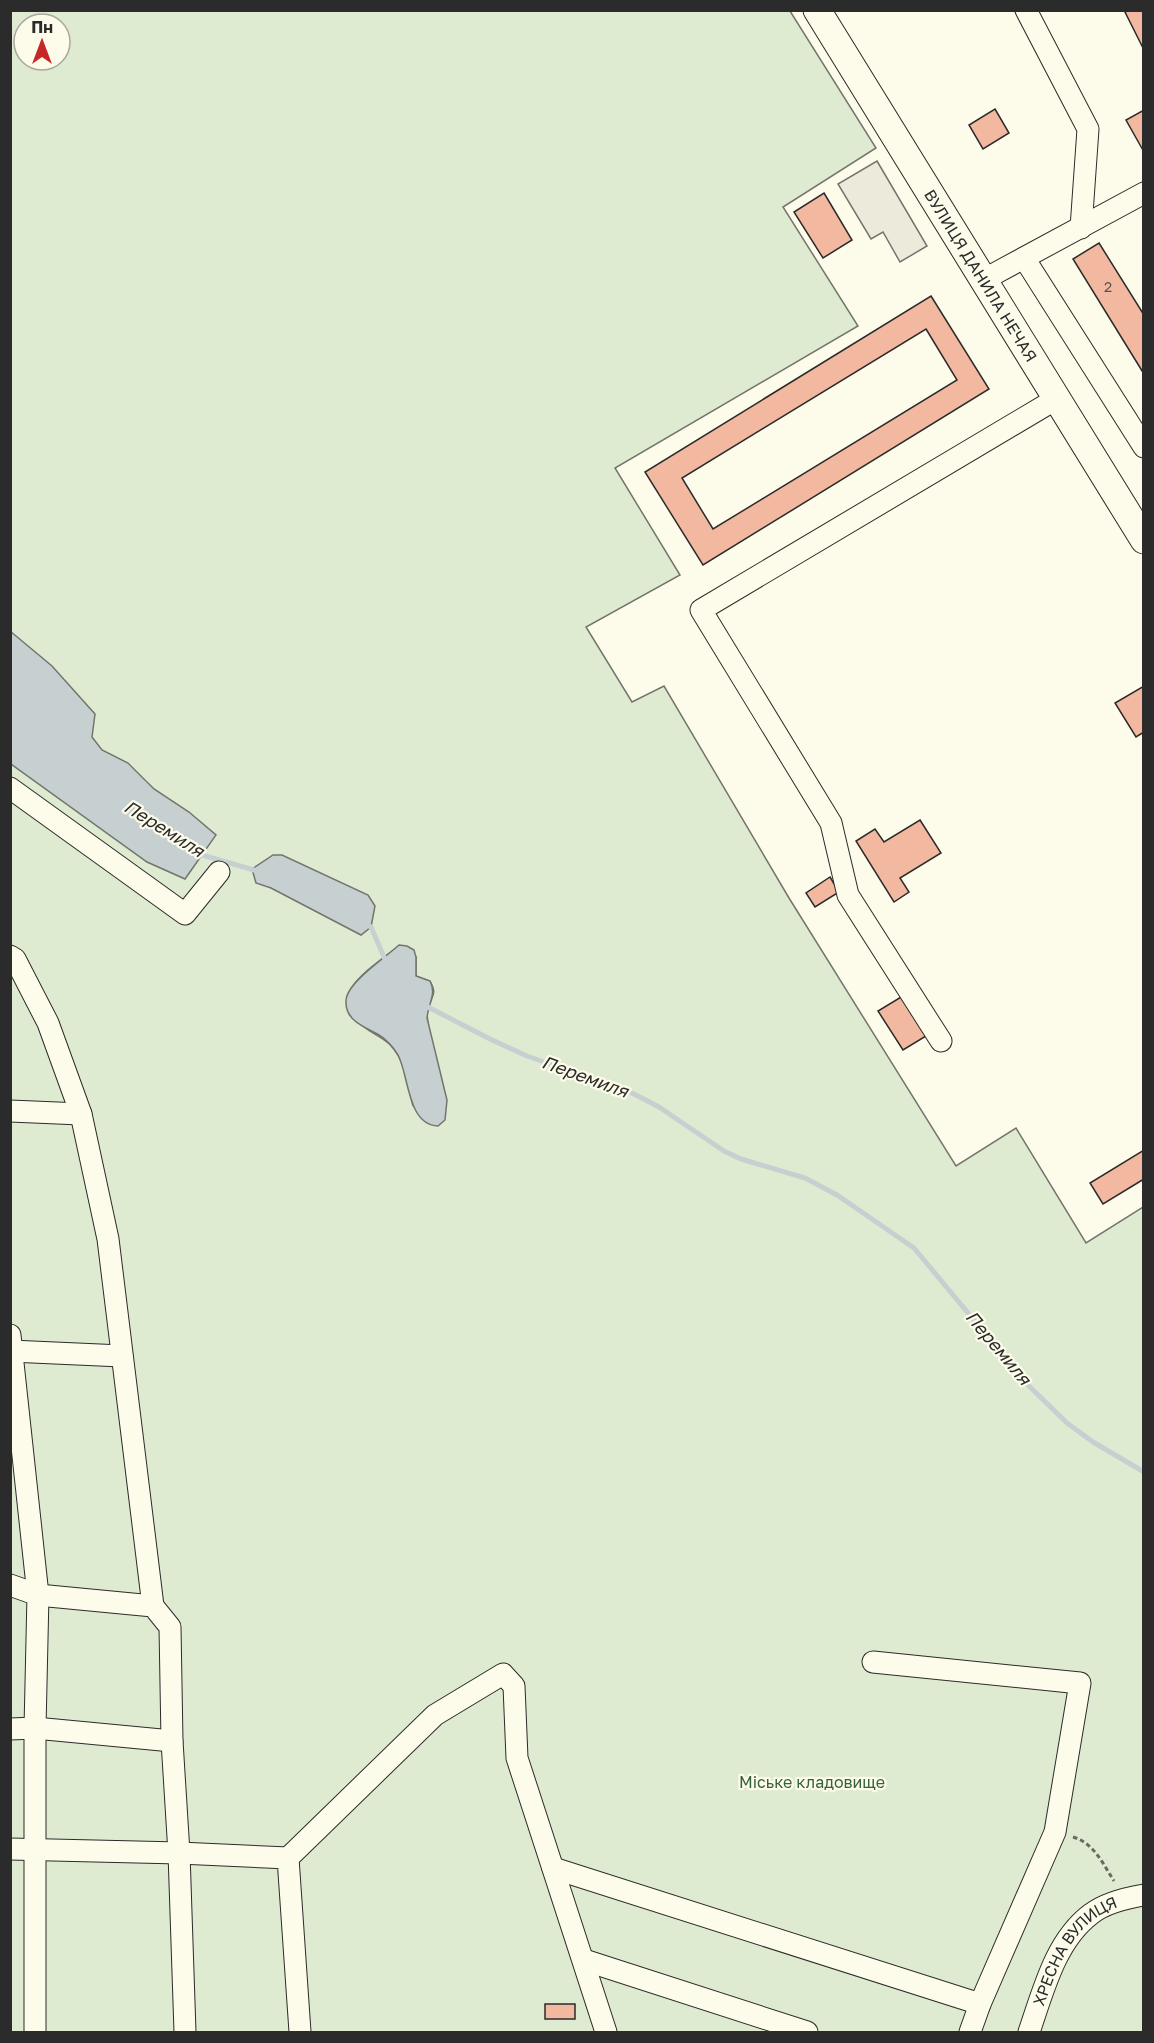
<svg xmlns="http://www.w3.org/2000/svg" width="1154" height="2043" font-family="'Golos Text',sans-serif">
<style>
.green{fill:#deebd1;stroke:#74746e;stroke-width:1.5;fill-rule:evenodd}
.parking{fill:#eceadb;stroke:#74746e;stroke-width:1.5}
.water{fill:#c7d0d0;stroke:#74746e;stroke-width:1.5}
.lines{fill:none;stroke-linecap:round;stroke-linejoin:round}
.stream{stroke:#c7d0d0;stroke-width:5}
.building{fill:#f2b8a0;stroke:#2b2b2b;stroke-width:1.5;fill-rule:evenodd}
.minor-casing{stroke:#2b2b2b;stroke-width:23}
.major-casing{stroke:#2b2b2b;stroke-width:29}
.path{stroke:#6a6964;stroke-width:3;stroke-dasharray:4.5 3;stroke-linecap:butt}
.minor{stroke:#fdfbea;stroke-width:21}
.major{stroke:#fdfbea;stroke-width:27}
.labels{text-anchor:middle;stroke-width:4.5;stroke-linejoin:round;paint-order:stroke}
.number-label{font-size:14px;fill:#5d4e48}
.street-label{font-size:16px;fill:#2b2b2b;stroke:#fdfbea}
.park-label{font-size:16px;fill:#34623c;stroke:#fdfbea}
.water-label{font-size:18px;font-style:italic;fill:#2b2b2b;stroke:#fdfbea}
</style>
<rect width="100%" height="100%" fill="#fdfbea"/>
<path class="green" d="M11 11H790L876 148 783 207 858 326 615 468 680 575 586 627 632 702 664 686 789 898 956 1166 1016 1128 1086 1243 1143 1207V2032H11ZM24 24H60V60H24ZM399 946 416 957V976L430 981C438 995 431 996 428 1009 426 1016 428 1023 429 1029L413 1106C408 1087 406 1065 394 1049 386 1038 374 1035 364 1027 319 997 374 966 399 946Z"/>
<path class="parking" d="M877 161 927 246 900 262 883 232 871 239 838 184Z"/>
<path class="water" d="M10 631 52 666 95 714 92 737 102 750 128 763 154 789 189 812 216 835 185 879 147 862 11 764Z
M273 855H282L368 895 375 906 371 927 361 935 271 888 256 883 252 869Z
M399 945 407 946 414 950 416 957V976L430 981C437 994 428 1004 427 1018L447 1100 445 1120 438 1126C407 1125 409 1075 398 1055 393 1047 387 1040 379 1035 365 1027 345 1021 346 1001 346 983 386 957 399 945Z"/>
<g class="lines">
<path class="stream" d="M197 852 202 855 257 871
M364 923 371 927 387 964
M424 1005 490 1039 527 1056 632 1093 659 1107 724 1151 741 1159 805 1178 837 1195 914 1248 1027 1384 1067 1423 1093 1442 1144 1472"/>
</g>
<path class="building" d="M1129 10H1144V50L1125 12Z
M995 109 1009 133 983 149 969 125Z
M1144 110V152L1126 120Z
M824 193 852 240 823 258 794 212Z
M1099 243 1144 315V374L1073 259Z
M931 296 989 389 703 565 645 472ZM926 329 957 380 713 529 682 478Z
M1144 686V732L1136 737 1115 703Z
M920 820 941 853 900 878 909 892 894 902 856 841 875 829 884 842Z
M830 877 839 892 815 907 806 893Z
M906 994 931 1033 903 1050 878 1011Z
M1144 1150V1179L1103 1204 1090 1183Z
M545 2004H575V2019H545Z"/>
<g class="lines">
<g class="minor-casing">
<g id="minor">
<path d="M1026 10 1088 129 1081 228"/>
<path d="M1024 258 1144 447"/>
<path d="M983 280 1144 193"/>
<path d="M10 788 185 914 219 872"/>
<path d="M10 956 15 959 48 1023 81 1114 108 1239 153 1606"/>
<path d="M941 1041 848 895 831 823 701 610 1056 399"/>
<path d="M10 1111 81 1114"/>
<path d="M10 1335 38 1595 35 1728V2032"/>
<path d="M10 1351 122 1356"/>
<path d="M10 1585 38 1595 153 1606 170 1627 172 1741 179 1853 185 2032"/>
<path d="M873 1662 1080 1683 1055 1832 980 2004 970 2032"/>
<path d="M10 1729 35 1728 172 1741"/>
<path d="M10 1849 179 1853 288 1858 300 2032"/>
<path d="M288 1858 435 1715 503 1674 514 1686 517 1758 606 2032"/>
<path d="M553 1868 980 2004"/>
<path d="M584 1960 807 2032"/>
<path id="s1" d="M1029 2032C1043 1992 1055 1941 1091 1914 1105 1903 1126 1898 1144 1895"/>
</g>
</g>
<g class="major-casing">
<g id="major">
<path id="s2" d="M817 10 1144 540"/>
</g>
</g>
<path class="path" d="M1073 1837C1094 1843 1103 1864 1114 1881"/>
<use href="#minor" class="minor"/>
<use href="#major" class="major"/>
</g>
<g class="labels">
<g class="number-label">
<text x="1108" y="292">2</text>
</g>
<g class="street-label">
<text dy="6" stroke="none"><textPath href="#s2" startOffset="312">ВУЛИЦЯ ДАНИЛА НЕЧАЯ</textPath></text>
<text dy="6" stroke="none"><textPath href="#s1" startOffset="96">ХРЕСНА ВУЛИЦЯ</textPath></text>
</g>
<g class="park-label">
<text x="812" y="1788">Міське кладовище</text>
</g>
<g class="water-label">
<text transform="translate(164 829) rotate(32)" y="6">Перемиля</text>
<text transform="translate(585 1077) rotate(20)" y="6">Перемиля</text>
<text transform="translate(998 1348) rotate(50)" y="6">Перемиля</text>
</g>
</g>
<rect width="1154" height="2043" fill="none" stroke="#2b2b2b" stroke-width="24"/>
<g transform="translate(42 42)"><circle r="28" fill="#fdfbea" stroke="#a9a89e" stroke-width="1.5"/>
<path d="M0-4.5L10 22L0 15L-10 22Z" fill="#c62828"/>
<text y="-9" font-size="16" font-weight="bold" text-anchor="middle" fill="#2b2b2b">Пн</text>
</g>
</svg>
